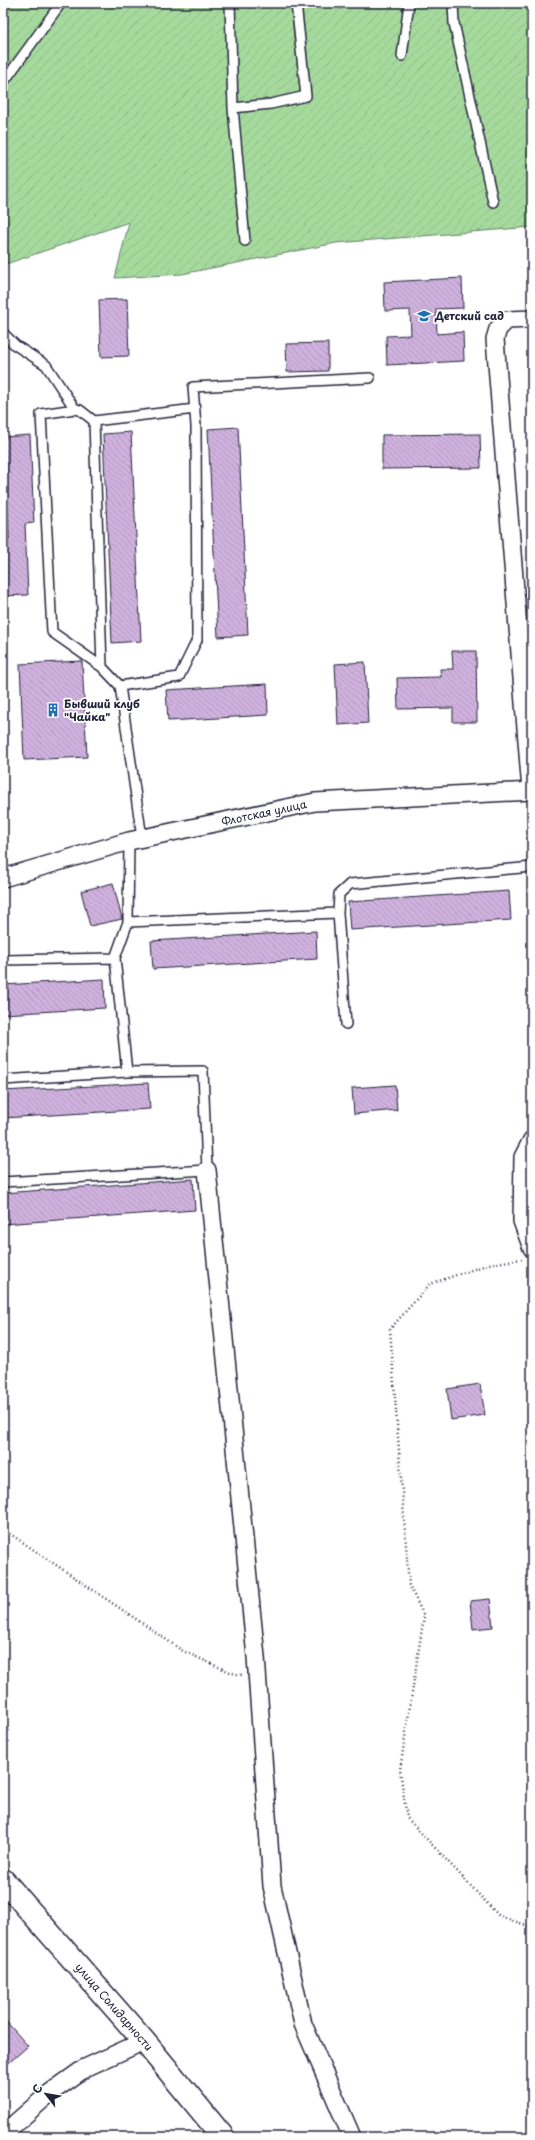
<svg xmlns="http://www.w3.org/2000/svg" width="535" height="2140" font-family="'Playpen Sans',sans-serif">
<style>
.garden{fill:url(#garden-furrows);stroke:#647e6c}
.building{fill:url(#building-back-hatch);stroke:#22223b}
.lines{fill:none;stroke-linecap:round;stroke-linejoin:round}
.service-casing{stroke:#22223b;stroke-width:12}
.minor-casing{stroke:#22223b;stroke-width:20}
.tertiary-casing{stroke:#22223b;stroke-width:25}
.path{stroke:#22223b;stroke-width:2.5;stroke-dasharray:1 3;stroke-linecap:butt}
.service{stroke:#fff;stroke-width:9}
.minor{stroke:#fff;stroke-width:17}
.tertiary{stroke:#fff;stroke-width:22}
.labels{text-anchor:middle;stroke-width:3.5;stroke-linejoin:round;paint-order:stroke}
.poi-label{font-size:11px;font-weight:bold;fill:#22223b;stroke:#fff;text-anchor:start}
.street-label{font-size:11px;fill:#22223b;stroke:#fff}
</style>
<defs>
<pattern id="garden-furrows" width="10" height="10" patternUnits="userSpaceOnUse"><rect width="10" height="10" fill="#a6da9d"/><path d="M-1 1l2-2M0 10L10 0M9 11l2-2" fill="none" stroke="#8fbb88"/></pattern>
<pattern id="building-back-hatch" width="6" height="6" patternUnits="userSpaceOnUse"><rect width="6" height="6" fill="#cfb1dd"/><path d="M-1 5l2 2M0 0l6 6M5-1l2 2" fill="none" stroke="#b198bf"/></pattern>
</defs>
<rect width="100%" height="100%" fill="#fff"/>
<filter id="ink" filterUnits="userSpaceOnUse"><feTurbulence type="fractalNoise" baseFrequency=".025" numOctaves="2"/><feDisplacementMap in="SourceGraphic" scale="8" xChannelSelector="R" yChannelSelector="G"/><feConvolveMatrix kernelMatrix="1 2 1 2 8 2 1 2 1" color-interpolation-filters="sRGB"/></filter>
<g filter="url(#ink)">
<path class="garden" d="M3 3H532V227L336 243 182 274 115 278 129 222 3 265Z"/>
<path class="building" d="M462 278 463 308 436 309 437 334 463 332 464 361 387 365 386 336 411 335 410 310 385 311 384 282Z
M127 299 129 356 101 357 99 300Z
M328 343V371L287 372 286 344Z
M238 427 248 635 218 637 208 429Z
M131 432 141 641 112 643 103 434Z
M480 434 481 468 382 469V435Z
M30 435 34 523 25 524 28 595 3 596V539H9L4 437Z
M452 651H476L477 722H453V708L398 709 397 678 441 677 440 669H453Z
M82 661 87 757 24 760 20 664Z
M365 662 368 723 338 725 335 664Z
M267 684 268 715 168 721 166 690Z
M113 883 122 919 90 926 81 891Z
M509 891 511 920 350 930 348 902Z
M316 931 317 959 153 969 151 941Z
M104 979 105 1008 3 1014V985Z
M148 1083 150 1109 3 1118V1091Z
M395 1085 397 1110 354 1114 352 1088Z
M193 1179 195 1210 3 1224V1193Z
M480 1384 485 1415 451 1420 447 1389Z
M490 1599 493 1627 473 1629 470 1601Z
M3 2018 28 2046 3 2068Z"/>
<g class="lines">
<g class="service-casing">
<path id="service" d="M230 3 233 108 245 241
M453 3 454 23 493 202
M402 56 409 3
M3 83 61 3
M233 108 271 104 306 96 296 3
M3 333 15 345 46 365 75 409 41 414 52 632 102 667 120 686 142 838
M75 409 80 410 94 421 195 409
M94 421 102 667
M120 686 179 677 197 640 196 426 193 387 370 378
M338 913 339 894 350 884 532 867
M128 922 338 913 346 1024
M3 960 115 958
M3 1080 127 1072
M3 1182 207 1170 203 1071 127 1072 115 958 128 922 129 841"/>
</g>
<g class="minor-casing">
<path id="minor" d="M531 791 495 339 498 329 507 320 532 319
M3 878 129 841 315 802 532 791
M532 1140 523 1157 522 1221 532 1248
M207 1170 256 1657 272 1886 303 2024 352 2137
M3 2134 50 2093 85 2068 144 2041"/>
</g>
<g class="tertiary-casing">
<path id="tertiary" d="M3 1880 144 2041 223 2137"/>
</g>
<path class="path" d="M522 1259 489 1264 430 1284 390 1329 409 1585 424 1616 400 1770 407 1818 499 1916 532 1927
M3 1529 183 1651 232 1673 242 1675"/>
<use href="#service" class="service"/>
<use href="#minor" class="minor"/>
<use href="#tertiary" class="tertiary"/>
</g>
</g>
<defs>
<g id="school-bare" transform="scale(1.08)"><path d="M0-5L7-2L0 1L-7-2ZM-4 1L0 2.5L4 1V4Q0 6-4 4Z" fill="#1f6fb2" stroke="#fff" stroke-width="2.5" paint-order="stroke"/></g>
<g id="building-bare" transform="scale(1.08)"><path d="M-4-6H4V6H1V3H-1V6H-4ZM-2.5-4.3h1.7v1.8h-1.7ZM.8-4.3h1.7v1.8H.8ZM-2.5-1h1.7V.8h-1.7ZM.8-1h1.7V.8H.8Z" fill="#1f6fb2" stroke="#fff" stroke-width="2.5" paint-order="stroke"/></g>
</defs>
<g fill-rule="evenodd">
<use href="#school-bare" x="424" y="316"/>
<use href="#building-bare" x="53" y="710"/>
</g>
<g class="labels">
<g class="poi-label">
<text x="435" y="320">Детский сад</text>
<text x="64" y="708">Бывший клуб<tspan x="64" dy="13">"Чайка"</tspan></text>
</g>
<g class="street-label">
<text transform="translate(264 813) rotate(-12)" y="4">Флотская улица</text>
<text transform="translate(114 2007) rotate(49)" y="4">улица Солидарности</text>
</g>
</g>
<rect width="535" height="2140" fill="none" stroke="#fff" stroke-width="16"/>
<rect x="8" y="8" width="519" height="2124" fill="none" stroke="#22223b" stroke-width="1.5" filter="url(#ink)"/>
<g transform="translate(46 2094) rotate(301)" stroke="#ffffff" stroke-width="3" paint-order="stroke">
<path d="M0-3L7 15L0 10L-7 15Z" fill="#22223b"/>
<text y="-6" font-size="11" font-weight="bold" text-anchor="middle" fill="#22223b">С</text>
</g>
</svg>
